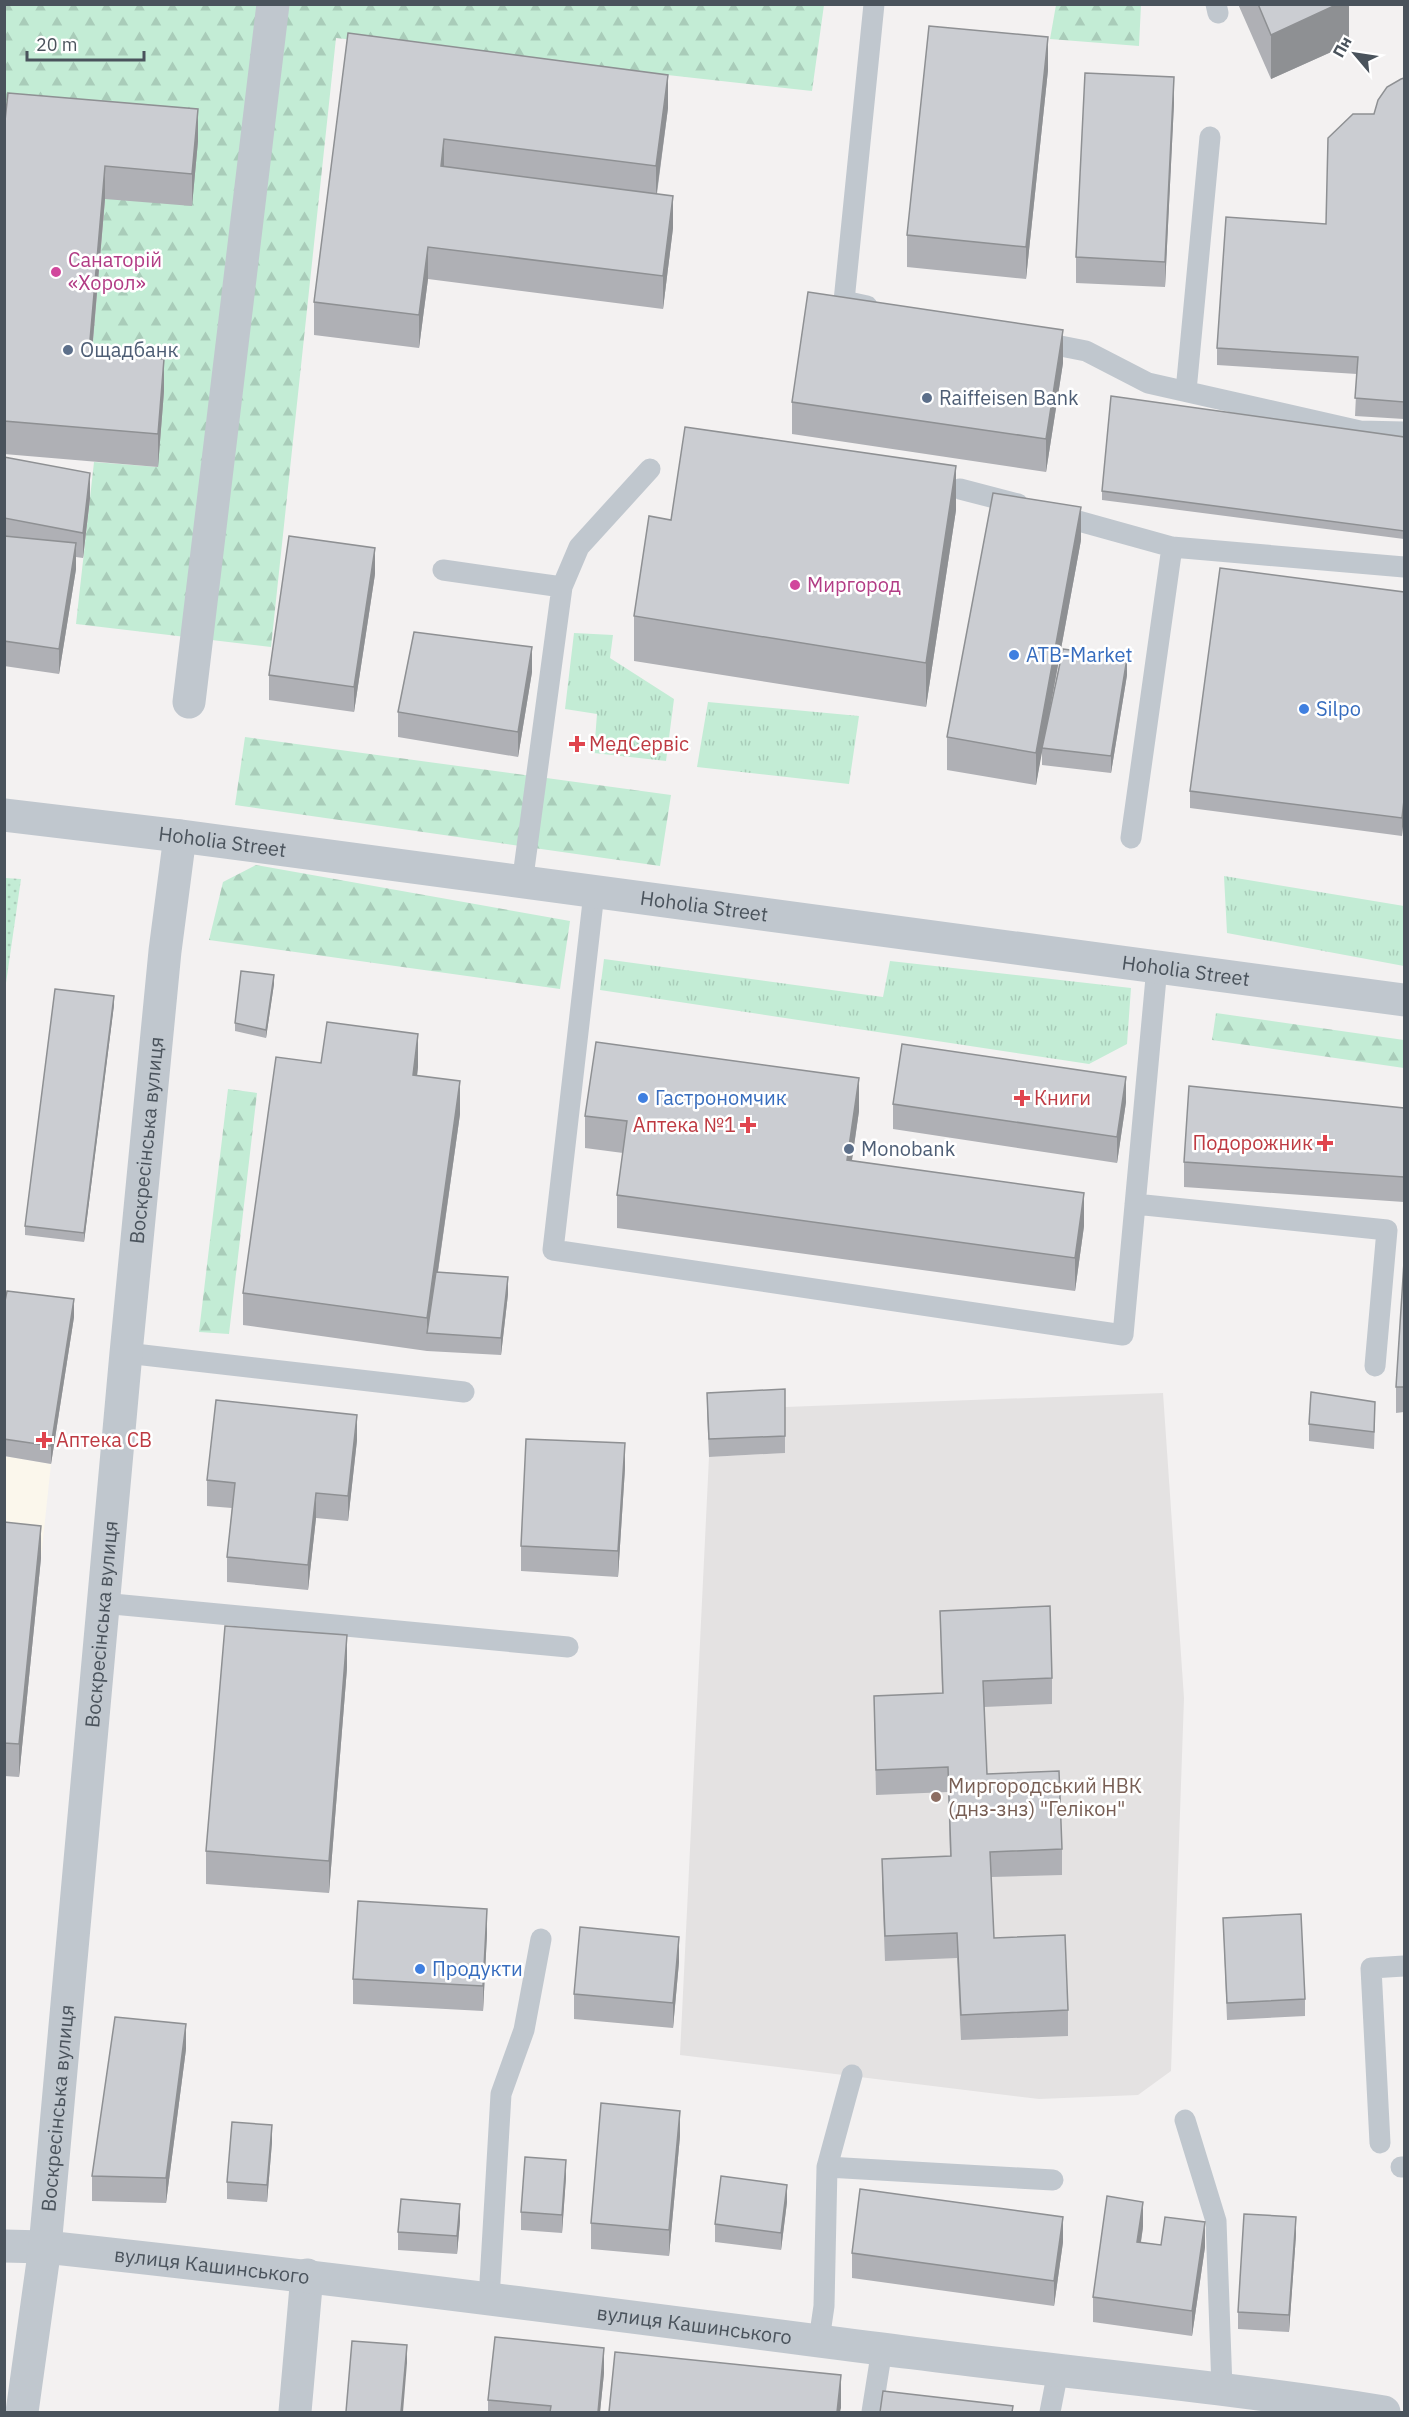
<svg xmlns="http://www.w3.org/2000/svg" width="1409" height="2417" font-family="'IBM Plex Sans',sans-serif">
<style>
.commercial{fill:#fbf7ec}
.education{fill:#e4e2e2}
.grass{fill:url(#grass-tufts)}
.forest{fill:url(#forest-firs)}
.park{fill:url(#park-dots)}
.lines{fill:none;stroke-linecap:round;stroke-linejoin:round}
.service{stroke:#c0c7ce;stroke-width:21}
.pedestrian{stroke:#c0c7ce;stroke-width:33}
.minor{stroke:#c0c7ce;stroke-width:33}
.tertiary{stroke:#c0c7ce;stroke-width:33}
.wall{fill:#afb0b5}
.shaded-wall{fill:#8e9093}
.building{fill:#cbcdd2;stroke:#8e9093;stroke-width:1.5}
.hotel-dot{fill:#d1479c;stroke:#fff;stroke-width:2}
.service-dot{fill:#5c6f8a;stroke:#fff;stroke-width:2}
.shop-dot{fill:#3f7fe0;stroke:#fff;stroke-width:2}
.health-dot{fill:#e0444e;stroke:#fff;stroke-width:2}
.education-dot{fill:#8d6e63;stroke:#fff;stroke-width:2}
.labels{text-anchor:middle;stroke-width:5;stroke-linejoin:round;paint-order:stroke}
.hotel-label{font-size:20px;fill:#b23c85;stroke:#fff;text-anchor:start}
.service-label{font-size:20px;fill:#4e5e75;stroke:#fff;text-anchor:start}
.shop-label{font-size:20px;fill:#366cbe;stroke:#fff;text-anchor:start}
.health-label{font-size:20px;fill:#be3a42;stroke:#fff;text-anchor:start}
.street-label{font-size:20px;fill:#4a535c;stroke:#fff}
.education-label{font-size:20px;fill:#785e54;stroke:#fff;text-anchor:start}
</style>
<defs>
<pattern id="grass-tufts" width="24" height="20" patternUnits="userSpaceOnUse" patternTransform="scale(1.5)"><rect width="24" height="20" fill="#c3ecd5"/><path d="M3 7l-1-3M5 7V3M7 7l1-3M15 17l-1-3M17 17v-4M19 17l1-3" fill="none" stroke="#a9ccb9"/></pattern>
<pattern id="forest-firs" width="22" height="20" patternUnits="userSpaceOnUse" patternTransform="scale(1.5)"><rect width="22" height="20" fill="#c3ecd5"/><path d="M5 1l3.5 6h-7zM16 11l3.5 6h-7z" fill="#a9ccb9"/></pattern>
<pattern id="park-dots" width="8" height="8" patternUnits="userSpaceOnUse" patternTransform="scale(1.5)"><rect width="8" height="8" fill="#c3ecd5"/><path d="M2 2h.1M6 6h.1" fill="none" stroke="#a9ccb9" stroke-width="1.8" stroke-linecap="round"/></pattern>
</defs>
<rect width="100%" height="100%" fill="#f3f1f1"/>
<path class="commercial" d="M4 1456 51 1464 41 1558 5 1555Z"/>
<path class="education" d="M1163 1393 1184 1698 1171 2071 1138 2095 1039 2099 680 2055 709 1457 784 1453 785 1407Z"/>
<path class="grass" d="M574 633 613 635 610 658 674 699 666 761 594 753 597 714 565 709Z
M708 702 859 716 849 784 697 767Z
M1224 876 1404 906V966L1227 933Z
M604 959 883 997 890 961 1131 988 1127 1044 1089 1064 600 990Z"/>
<path class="forest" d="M5 5H824L812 91 336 38 271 647 76 624 94 462 158 467 89 385 105 199 5 164Z
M1056 5H1141L1139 46 1050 39Z
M245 737 671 795 660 866 235 805Z
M256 865 570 921 560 989 209 940 223 882Z
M1216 1013 1404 1040V1068L1212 1040Z
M228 1089 257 1093 229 1334 199 1332Z"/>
<path class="park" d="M5 878 21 879 5 990 4 878Z"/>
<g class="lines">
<path class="service" d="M1216 4 1218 13
M867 306 844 301 874 4
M1035 341 1086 351 1148 383 1360 431 1404 432
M1186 391 1210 137
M960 489 1018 504
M1053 514 1172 547 1404 567
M443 570 562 587 522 884
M562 587 579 547 650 469
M1131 838 1172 547
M594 893 553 1250 1123 1335 1157 967
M1135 1204 1387 1230 1375 1366
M126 1353 464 1392
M102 1603 568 1647
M1185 2120 1216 2221 1222 2388
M1380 2143 1371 1968 1404 1966
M827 2167 1053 2180
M1401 2167H1404
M489 2299 501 2094 524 2030 541 1939
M819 2340 824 2306 827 2167 852 2075
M872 2412 882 2349
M1050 2412 1058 2371"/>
<path class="pedestrian" d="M189 702 273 4"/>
<path class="minor" d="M4 2246 45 2247
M295 2412 307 2275"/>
<g class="tertiary">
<path id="s1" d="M4 815 180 836 1404 1000"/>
<path id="s2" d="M45 2247C335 2278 624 2316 913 2353 1070 2373 1228 2387 1384 2412"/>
<path id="s3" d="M22 2412 45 2247 126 1353 165 951 180 836"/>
</g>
</g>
<path class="wall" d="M1238 4H1349V44L1271 79Z
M348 33 668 108 657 194 673 228 663 309 428 279 419 348 314 335V302Z
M1048 70 1026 279 907 267V235Z
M1404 78V419L1355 416 1357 374 1217 365V348L1326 224 1374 114Z
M1174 103 1165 287 1076 283V257Z
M4 130 198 141 192 206 105 199 92 353 164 391 158 467 4 454Z
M1063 363 1046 472 792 434V402Z
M1404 437V539L1102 500V491Z
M4 457 90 498 83 558 76 557V569L59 674 4 666Z
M956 510 926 707 634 661V616L671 520Z
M1081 540 1045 736 1127 675 1111 773 1042 765V749L1036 785 947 770V737Z
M375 574 354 712 269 700V675Z
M1404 592 1402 836 1190 808V791Z
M532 672 518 757 398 737V712Z
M274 984 266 1038 235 1031V1023Z
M114 1005 84 1242 25 1235V1226Z
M321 1063 418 1067 417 1076 460 1114 438 1272 508 1294 501 1355 427 1351 243 1325V1293Z
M1126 1102 1117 1163 893 1129V1104Z
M1404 1108V1202L1184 1187V1162Z
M859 1111 852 1161 1084 1226 1075 1291 617 1228V1195L623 1153 585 1148V1116Z
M1404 1262V1412L1396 1413V1387Z
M4 1306 74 1317 51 1464 4 1456Z
M785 1389V1453L709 1457 707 1411Z
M1375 1419 1374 1449 1309 1441V1424Z
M357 1440 348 1521 316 1518 308 1590 227 1582V1557L232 1508 207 1506V1480Z
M625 1468 618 1577 521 1571V1546Z
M4 1522 41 1558 19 1777 4 1776Z
M940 1611 1052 1678V1704L984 1707 987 1774 1062 1849V1875L991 1877 994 1938 1068 2010V2036L961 2040 957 1958 885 1961 882 1884V1859L950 1856 948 1792 876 1795 874 1696 942 1693Z
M347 1668 329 1893 206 1884V1851Z
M1223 1918 1305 1999V2016L1227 2020Z
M487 1934 483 2011 353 2004V1979Z
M679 1962 673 2028 574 2019V1994Z
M186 2049 166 2203 92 2201V2176Z
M680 2136 669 2256 591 2249V2223Z
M272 2142 267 2202 227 2199V2182Z
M566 2177 562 2233 521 2230V2212Z
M787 2202 781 2250 715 2242V2224Z
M460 2221 457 2254 398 2250V2232Z
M1143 2227 1141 2242 1161 2245 1205 2247 1192 2336 1093 2322V2297Z
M1296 2235 1289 2332 1238 2329V2312Z
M1063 2242 1054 2306 852 2278V2253Z
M604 2373 600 2412H488V2400Z"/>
<path class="shaded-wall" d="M1338 4H1349V44L1271 79V35Z
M1048 37V70L1026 279V247Z
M668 75V108L656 198V166Z
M1174 77V103L1165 287V262Z
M198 109V141L192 206V174Z
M444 139V172L441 166Z
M105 166V199L89 385V352Z
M673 196V228L663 309V276Z
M428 247V279L419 348V315Z
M1063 330V363L1046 472V439Z
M164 359V391L158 467V434Z
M956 466V510L926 707V663Z
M90 473V498L83 558V533Z
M1081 507V540L1036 785V753Z
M76 543V569L59 674V649Z
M375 548V574L354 712V687Z
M532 647V672L518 757V732Z
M1127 658V675L1111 773V756Z
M1404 800V817L1402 836V818Z
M274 975V984L266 1038V1030Z
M114 996V1005L84 1242V1233Z
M418 1034V1067L413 1108V1075Z
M1126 1077V1102L1117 1163V1137Z
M859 1078V1111L847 1193V1160Z
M460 1081V1114L429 1334 427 1333V1351V1318Z
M1084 1193V1226L1075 1291V1258Z
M508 1277V1294L501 1355V1338Z
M74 1299V1317L51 1464V1446Z
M357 1415V1440L348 1521V1496Z
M625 1443V1468L618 1577V1551Z
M316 1493V1518L308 1590V1565Z
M41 1526V1558L19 1777V1744Z
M347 1635V1668L329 1893V1861Z
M487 1909V1934L483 2011V1986Z
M679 1937V1962L673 2028V2003Z
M186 2024V2049L166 2203V2178Z
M680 2111V2136L669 2256V2230Z
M272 2125V2142L267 2202V2185Z
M566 2160V2177L562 2233V2215Z
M787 2185V2202L781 2250V2233Z
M1143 2202V2227L1137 2267V2242Z
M460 2204V2221L457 2254V2236Z
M1063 2217V2242L1054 2306V2281Z
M1296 2217V2235L1289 2332V2315Z
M1205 2222V2247L1192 2336V2311Z
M407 2345V2363L403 2412H401Z
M604 2348V2373L600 2412H598Z
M841 2375V2408L840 2412H837Z"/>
<path class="building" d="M1258 4H1338L1271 35Z
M929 26 1048 37 1026 247 907 235Z
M348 33 668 75 656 166 444 139 441 166 673 196 663 276 428 247 419 315 314 302Z
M1085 73 1174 77 1165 262 1076 257Z
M1404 78V402L1355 398 1358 357 1217 348 1226 217 1326 224 1328 138 1353 114H1374L1378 100 1387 87 1401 79Z
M8 93 198 109 192 174 105 166 89 352 164 359 158 434 4 421V130Z
M808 292 1063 330 1046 439 792 402Z
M1111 396 1404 437V531L1102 491Z
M685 427 956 466 926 663 634 616 649 516 671 520Z
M4 457 90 473 83 533 4 518Z
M993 493 1081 507 1036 753 947 737Z
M4 536 76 543 59 649 4 641Z
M289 536 375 548 354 687 269 675Z
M1220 568 1404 592V800L1402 818 1190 791Z
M414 632 532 647 518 732 398 712Z
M1063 649 1127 658 1111 756 1042 748Z
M241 971 274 975 266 1030 235 1023Z
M55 989 114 996 84 1233 25 1226Z
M327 1022 418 1034 413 1075 460 1081 427 1318 243 1293 276 1057 321 1063Z
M596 1042 859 1078 847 1160 1084 1193 1075 1258 617 1195 627 1121 585 1116Z
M902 1044 1126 1077 1117 1137 893 1104Z
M1189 1086 1404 1108V1177L1184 1162Z
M1404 1262V1387H1396Z
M436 1272 508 1277 501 1338 427 1333Z
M7 1291 74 1299 51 1446 4 1439V1306Z
M785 1389V1436L709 1439 707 1393Z
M1311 1392 1375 1402 1374 1432 1309 1424Z
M216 1400 357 1415 348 1496 316 1493 308 1565 227 1557 235 1483 207 1480Z
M526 1439 625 1443 618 1551 521 1546Z
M4 1522 41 1526 19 1744 4 1743Z
M1050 1606 1052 1678 983 1681 987 1774 1059 1771 1062 1849 990 1852 994 1938 1065 1935 1068 2010 961 2015 957 1933 885 1936 882 1859 951 1856 948 1767 876 1770 874 1696 943 1693 940 1611Z
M225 1626 347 1635 329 1861 206 1851Z
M358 1901 487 1909 483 1986 353 1979Z
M1301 1914 1305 1999 1227 2003 1223 1918Z
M580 1927 679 1937 673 2003 574 1994Z
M115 2017 186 2024 166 2178 92 2176Z
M601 2103 680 2111 669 2230 591 2223Z
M232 2122 272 2125 267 2185 227 2182Z
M525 2157 566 2160 562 2215 521 2212Z
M721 2176 787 2185 781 2233 715 2224Z
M860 2189 1063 2217 1054 2281 852 2253Z
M1107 2196 1143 2202 1137 2242 1161 2245 1165 2217 1205 2222 1192 2311 1093 2297Z
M401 2199 460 2204 457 2236 398 2232Z
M1244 2214 1296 2217 1289 2315 1238 2312Z
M495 2337 604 2348 598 2412H550L551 2406 488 2400Z
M352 2341 407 2345 401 2412H346Z
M615 2352 841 2375 837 2412H609Z
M883 2391 1013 2406 1012 2412H880Z"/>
<g class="hotel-dot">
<circle cx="56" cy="272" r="6"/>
<circle cx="795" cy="585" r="6"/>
</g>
<g class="service-dot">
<circle cx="68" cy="350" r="6"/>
<circle cx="927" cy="398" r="6"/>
<circle cx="849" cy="1149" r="6"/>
</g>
<g class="shop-dot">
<circle cx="1014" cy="655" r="6"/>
<circle cx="1304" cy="709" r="6"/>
<circle cx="643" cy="1098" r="6"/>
<circle cx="420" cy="1969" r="6"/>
</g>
<g class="health-dot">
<path d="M574 735h6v6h6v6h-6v6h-6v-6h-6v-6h6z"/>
<path d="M1019 1089h6v6h6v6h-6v6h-6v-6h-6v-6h6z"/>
<path d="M745 1116h6v6h6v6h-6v6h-6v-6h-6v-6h6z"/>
<path d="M1322 1134h6v6h6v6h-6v6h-6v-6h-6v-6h6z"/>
<path d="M41 1431h6v6h6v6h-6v6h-6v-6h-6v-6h6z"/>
</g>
<circle class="education-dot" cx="936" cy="1797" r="6"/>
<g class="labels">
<g class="hotel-label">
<text x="68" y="267">Санаторій<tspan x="68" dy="23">«Хорол»</tspan></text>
<text x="807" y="592">Миргород</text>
</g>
<g class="service-label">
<text x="80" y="357">Ощадбанк</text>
<text x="939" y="405">Raiffeisen Bank</text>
<text x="861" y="1156">Monobank</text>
</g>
<g class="shop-label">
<text x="1026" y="662">ATB-Market</text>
<text x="1316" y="716">Silpo</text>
<text x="655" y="1105">Гастрономчик</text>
<text x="432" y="1976">Продукти</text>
</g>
<g class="health-label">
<text x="589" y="751">МедСервіс</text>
<text x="1034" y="1105">Книги</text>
<text x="736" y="1132" text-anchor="end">Аптека №1</text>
<text x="1313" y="1150" text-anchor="end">Подорожник</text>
<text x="56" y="1447">Аптека СВ</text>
</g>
<g class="street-label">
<text dy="7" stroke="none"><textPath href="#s1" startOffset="220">Hoholia Street</textPath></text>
<text dy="7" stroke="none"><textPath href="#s1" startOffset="706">Hoholia Street</textPath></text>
<text dy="7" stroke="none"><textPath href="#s1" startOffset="1192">Hoholia Street</textPath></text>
<text dy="7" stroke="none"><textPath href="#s3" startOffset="1278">Воскресінська вулиця</textPath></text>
<text dy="7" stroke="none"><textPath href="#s3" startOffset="792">Воскресінська вулиця</textPath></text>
<text dy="7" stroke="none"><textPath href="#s3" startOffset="306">Воскресінська вулиця</textPath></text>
<text dy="7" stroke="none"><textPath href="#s2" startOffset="168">вулиця Кашинського</textPath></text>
<text dy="7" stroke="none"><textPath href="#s2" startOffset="654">вулиця Кашинського</textPath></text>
</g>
<g class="education-label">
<text x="948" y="1793">Миргородський НВК<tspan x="948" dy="23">(днз-знз) "Гелікон"</tspan></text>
</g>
</g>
<rect width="1409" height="2417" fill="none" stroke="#4a535c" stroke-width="12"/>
<g transform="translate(1355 54) rotate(299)" stroke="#ffffff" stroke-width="4.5" paint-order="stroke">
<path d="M0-4.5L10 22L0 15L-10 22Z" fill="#4a535c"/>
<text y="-9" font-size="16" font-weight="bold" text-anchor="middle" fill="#4a535c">Пн</text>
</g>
<path d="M27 51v9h117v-9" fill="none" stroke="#4a535c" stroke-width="3"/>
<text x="36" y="51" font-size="18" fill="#4a535c" stroke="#ffffff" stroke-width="4.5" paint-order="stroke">20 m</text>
</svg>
